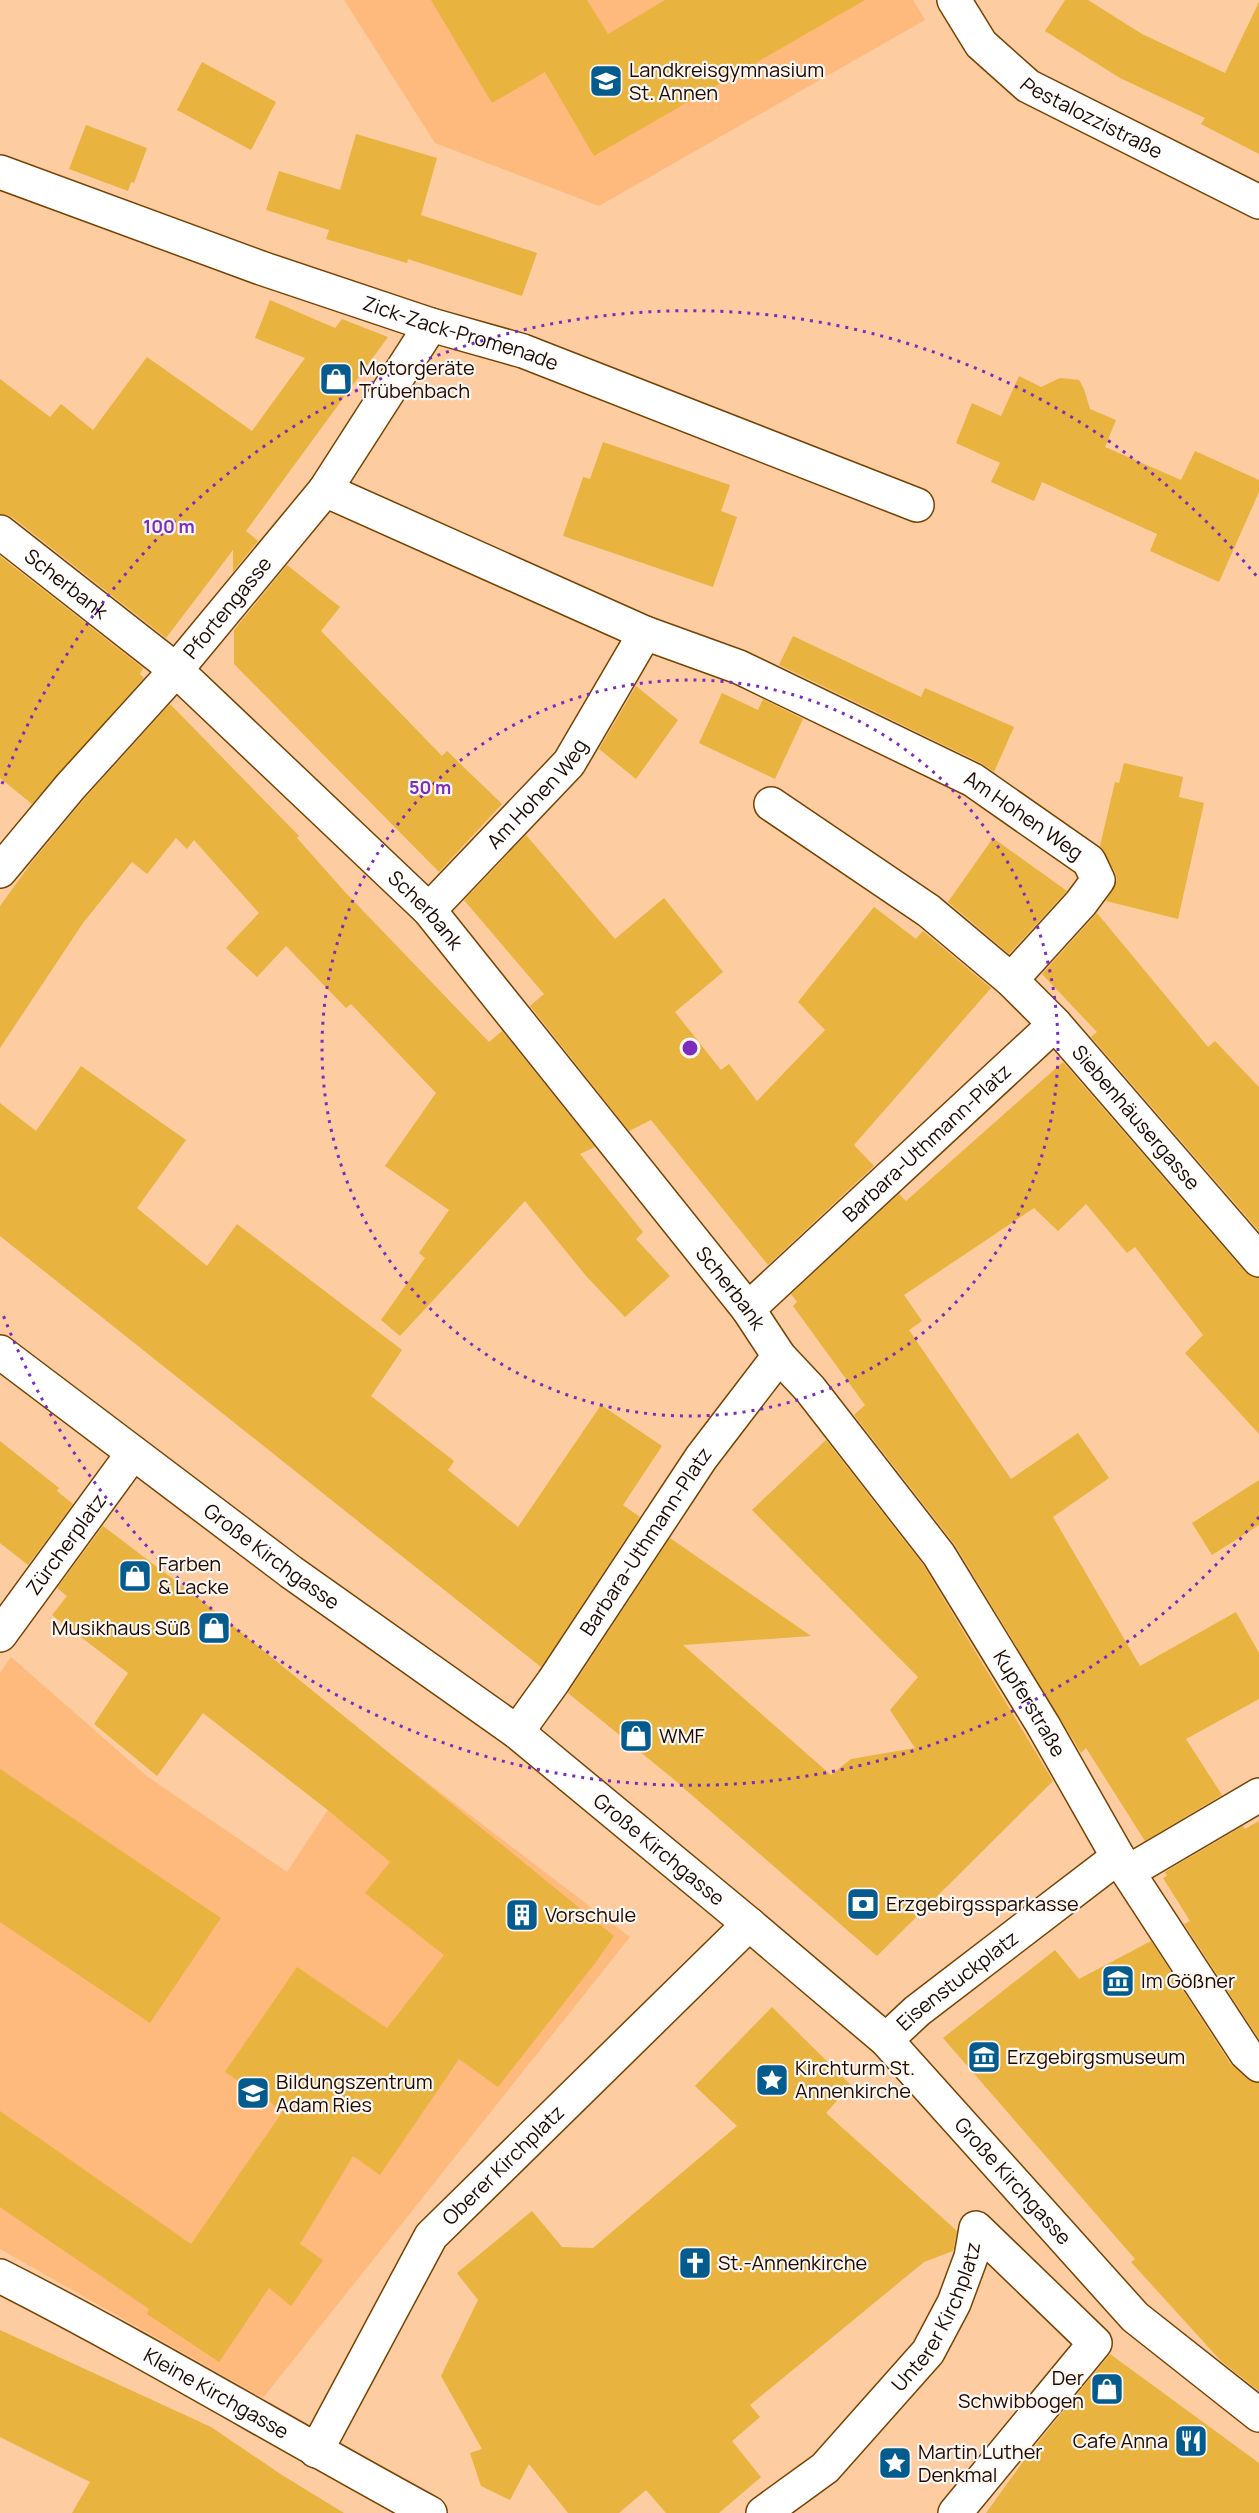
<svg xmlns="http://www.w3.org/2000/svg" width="1259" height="2513" font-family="Manrope,sans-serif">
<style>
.built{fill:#fdba7c}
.building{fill:#e8b33f}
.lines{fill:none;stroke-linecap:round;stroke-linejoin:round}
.street-casing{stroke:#764200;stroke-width:36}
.street{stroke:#fff;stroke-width:33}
.ring{fill:none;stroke:#7b2cbf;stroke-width:3;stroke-dasharray:3 6}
.labels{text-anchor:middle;stroke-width:4.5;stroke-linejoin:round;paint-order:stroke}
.poi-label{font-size:20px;fill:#1e0900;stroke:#fdf6f1;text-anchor:start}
.street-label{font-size:20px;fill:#1e0900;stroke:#fdf6f1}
.centre{fill:#7b2cbf;stroke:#fdf6f1;stroke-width:3}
.ring-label{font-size:18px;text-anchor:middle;font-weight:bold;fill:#7b2cbf;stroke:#fdf6f1;stroke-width:4.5;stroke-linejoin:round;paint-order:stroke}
</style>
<rect width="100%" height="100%" fill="#fdcca0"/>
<path class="built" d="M344 0H913L925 20 599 206 435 143Z
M11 1657 148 1777 287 1872 373 1741 630 1937 263 2398 0 2249V1673Z"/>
<path class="building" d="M431 0H587L608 34 665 0H865L594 156 545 72 492 103Z
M1065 0H1088L1142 34 1225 73 1259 2V154L1201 124 1205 118 1120 78 1045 31Z
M202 62 276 102 251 150 177 110Z
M86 125 147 148 134 183 131 182 128 191 69 169Z
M356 134 437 158 421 215 537 253 522 296 408 259 407 263 326 239 329 230 266 210 279 171 340 190Z
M270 300 335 328 342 319 388 337 246 531 258 541 233 572V550L166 638 12 517 0 514V379L50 417 61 404 93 430 147 357 252 431 305 358 255 338Z
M1019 376 1041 387 1060 378 1079 380 1084 389 1090 409 1116 420 1105 447 1181 480 1195 451 1259 480V492L1219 582 1150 551 1157 534 1042 482 1034 501 991 482 1000 463 956 443 972 403 1001 416Z
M603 442 730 485 721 511 737 517 713 587 563 536 583 477 590 479Z
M0 556 143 668 140 674 144 678 32 804 0 778Z
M287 565 340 607 321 631 442 756 447 751 502 804 439 872 234 664V630Z
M793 636 921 697 925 688 1014 727 994 772 981 763 779 665Z
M636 686 678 720 636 779 599 749Z
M722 693 758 710 763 699 803 719 775 779 699 743Z
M170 704 299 836 297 838 345 892 489 1042 502 1031 595 1147 580 1154 643 1232 636 1239 670 1276 625 1317 587 1277 525 1201 400 1336 381 1320 425 1258 419 1253 449 1210 385 1166 436 1093 351 1004 346 1008 286 946 257 977 226 948 259 913 194 840 187 849 176 838 147 874 132 862 83 923 0 1048V906L32 862 84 799Z
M1124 763 1183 777 1179 797 1204 803 1178 919 1106 901 1117 881 1115 872 1100 846 1115 782 1119 783Z
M526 835 615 939 664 898 723 972 675 1012 721 1070 729 1064 757 1101 825 1030 798 1002 874 907 916 939 923 931 991 988 854 1145 874 1166 768 1265 651 1120 629 1131 530 1006 544 994 464 900Z
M993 838 1067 891 1009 954 948 902Z
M1097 913 1208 1047 1215 1041 1259 1087V1231L1091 1037 1097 1032 1042 974Z
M1063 1062 1245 1272 1252 1277 1259 1278V1434L1185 1353 1203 1335 1135 1247 1127 1253 1086 1204 1058 1231 1034 1208 904 1295 922 1321 909 1330 1011 1479 1078 1433 1109 1478 1053 1517 1140 1666 1236 1612 1259 1653V1699L1186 1739 1222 1795 1145 1841 1086 1748 1081 1753 955 1545 854 1415 865 1405 793 1306 797 1302 791 1294 899 1194 906 1201Z
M81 1066 186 1140 137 1208 207 1266 237 1224 402 1350 371 1396 454 1461 448 1470 518 1527 601 1405 662 1446 623 1505 640 1517 541 1667 0 1236V1103L36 1131Z
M826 1440 924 1566 1053 1781 877 1956 671 1777 568 1693 670 1538 811 1636 683 1645 831 1775 851 1759 915 1748 890 1710 918 1677 752 1510Z
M0 1441 59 1488 57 1491 73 1504 28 1565 0 1543Z
M1259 1480V1525L1212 1555 1192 1523Z
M103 1526 206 1604 614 1936 596 1962 498 2087 459 2059 380 2175 353 2156 300 2244 323 2260 291 2306 269 2288 219 2362 147 2314 149 2309 0 2207V2111L191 2244 283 2111 225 2072 297 1967 387 2028 444 1955 365 1893 390 1862 329 1811 203 1713 157 1776 94 1724 128 1673 52 1615 67 1596 57 1588Z
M0 1769 221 1918 150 2023 0 1922Z
M1259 1821V2039L1184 1924 1190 1921 1163 1878 1167 1876 1165 1872 1243 1826 1245 1829Z
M1151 1941 1230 2063 1247 2079 1259 2083V2391L1221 2361 1131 2262 1135 2259 943 2038 1055 1950 1079 1979Z
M772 2007 851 2085 826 2113 957 2231 953 2251 924 2262 750 2405 760 2417 732 2441 761 2477 719 2513H666L646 2490 619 2513H568L529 2464 510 2500 481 2486 470 2453 482 2449 441 2376 478 2300 457 2273 532 2211 562 2247 593 2248 737 2126 695 2086Z
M0 2330 211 2427 282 2475 344 2513H72L90 2482 0 2437Z
M1110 2354 1259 2463V2513H986L1030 2452Z"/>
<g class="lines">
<g class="street-casing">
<g id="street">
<path id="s1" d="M954 0 981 44 1028 86 1259 202"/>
<path id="s2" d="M0 172 261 268 431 325 523 351 917 505"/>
<path id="s3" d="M325 490 645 633 739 667 973 780 1089 861 1098 880 1081 903 1011 980"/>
<path id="s4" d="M0 532 176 670 429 910 748 1309 779 1356 810 1389 939 1555 1043 1725 1118 1857 1246 2053 1259 2065"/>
<path id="s5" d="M771 804 929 911 1011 980 1055 1024 1259 1260"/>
<path id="s6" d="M0 871 70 787 176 670 325 490 431 325"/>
<path id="s7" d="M429 910 569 763 645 633"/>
<path id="s8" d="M748 1309 1055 1024"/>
<path id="s9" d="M0 1352 291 1572 517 1732 749 1924 886 2040 1135 2317 1259 2415"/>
<path id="s10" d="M0 1635 133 1453"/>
<path id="s11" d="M517 1732 553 1682 701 1458 779 1356"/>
<path d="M1128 1872 1259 1795"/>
<path id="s12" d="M886 2040 917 2011 1118 1857"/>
<path id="s13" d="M0 2276C146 2350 286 2435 430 2513"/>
<path id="s14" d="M316 2451 431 2236 749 1924"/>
<path id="s15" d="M763 2513 825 2468 928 2352 954 2303 971 2257 976 2228 1095 2343 955 2513"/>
</g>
</g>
<use href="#street" class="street"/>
</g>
<g class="ring">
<circle cx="690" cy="1048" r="368"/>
<path d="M1259 1517A737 737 0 0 1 2 1312M2 784A737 737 0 0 1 1259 579"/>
</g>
<defs>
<g id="school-square" transform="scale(1.725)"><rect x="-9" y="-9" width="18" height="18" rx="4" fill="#045b8d" stroke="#fdf6f1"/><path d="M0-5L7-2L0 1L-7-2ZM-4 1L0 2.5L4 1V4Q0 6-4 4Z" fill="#fff"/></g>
<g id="shop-square" transform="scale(1.725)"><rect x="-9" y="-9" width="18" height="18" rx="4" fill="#045b8d" stroke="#fdf6f1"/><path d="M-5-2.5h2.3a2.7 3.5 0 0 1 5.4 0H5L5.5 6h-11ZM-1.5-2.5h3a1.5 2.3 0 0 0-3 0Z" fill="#fff"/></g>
<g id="bank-square" transform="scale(1.725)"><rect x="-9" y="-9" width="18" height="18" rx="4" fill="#045b8d" stroke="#fdf6f1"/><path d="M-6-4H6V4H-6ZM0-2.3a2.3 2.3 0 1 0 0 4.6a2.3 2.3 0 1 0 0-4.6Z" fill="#fff"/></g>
<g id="building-square" transform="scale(1.725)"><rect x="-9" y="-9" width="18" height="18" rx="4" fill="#045b8d" stroke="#fdf6f1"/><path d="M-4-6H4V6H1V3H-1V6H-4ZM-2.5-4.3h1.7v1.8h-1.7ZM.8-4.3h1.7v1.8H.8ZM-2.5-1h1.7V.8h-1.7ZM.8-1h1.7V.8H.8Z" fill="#fff"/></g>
<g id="museum-square" transform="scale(1.725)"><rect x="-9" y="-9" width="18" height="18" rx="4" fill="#045b8d" stroke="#fdf6f1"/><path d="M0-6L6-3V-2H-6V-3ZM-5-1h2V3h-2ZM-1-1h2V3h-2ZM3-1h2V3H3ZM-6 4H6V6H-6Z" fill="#fff"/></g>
<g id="sight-square" transform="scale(1.725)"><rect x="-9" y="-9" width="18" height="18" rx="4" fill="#045b8d" stroke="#fdf6f1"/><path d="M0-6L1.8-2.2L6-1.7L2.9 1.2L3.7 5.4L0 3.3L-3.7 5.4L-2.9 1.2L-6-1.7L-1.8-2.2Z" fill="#fff"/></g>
<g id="church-square" transform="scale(1.725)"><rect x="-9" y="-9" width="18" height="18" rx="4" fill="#045b8d" stroke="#fdf6f1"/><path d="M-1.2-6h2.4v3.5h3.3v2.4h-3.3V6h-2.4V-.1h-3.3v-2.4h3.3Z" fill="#fff"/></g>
<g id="restaurant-square" transform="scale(1.725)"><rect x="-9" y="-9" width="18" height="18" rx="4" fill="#045b8d" stroke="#fdf6f1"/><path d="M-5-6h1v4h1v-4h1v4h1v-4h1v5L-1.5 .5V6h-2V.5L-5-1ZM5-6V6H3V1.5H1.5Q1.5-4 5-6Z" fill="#fff"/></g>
</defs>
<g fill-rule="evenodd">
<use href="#school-square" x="606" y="81"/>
<use href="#shop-square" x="336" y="379"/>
<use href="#shop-square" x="135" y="1576"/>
<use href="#shop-square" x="214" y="1628"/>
<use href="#shop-square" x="636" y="1736"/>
<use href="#bank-square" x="863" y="1904"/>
<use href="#building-square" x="522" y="1915"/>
<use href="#museum-square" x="1118" y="1981"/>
<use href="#museum-square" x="984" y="2057"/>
<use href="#sight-square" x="772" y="2080"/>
<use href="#school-square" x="253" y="2093"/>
<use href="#church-square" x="695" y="2263"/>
<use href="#shop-square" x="1107" y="2389"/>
<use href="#restaurant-square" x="1191" y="2441"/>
<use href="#sight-square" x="895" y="2463"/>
</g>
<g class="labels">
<g class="poi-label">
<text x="629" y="77">Landkreisgymnasium<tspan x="629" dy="23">St. Annen</tspan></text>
<text x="359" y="375">Motorgeräte<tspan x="359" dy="23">Trübenbach</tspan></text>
<text x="158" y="1571">Farben<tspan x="158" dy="23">&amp; Lacke</tspan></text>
<text x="191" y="1635" text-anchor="end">Musikhaus Süß</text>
<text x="659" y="1743">WMF</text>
<text x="886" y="1911">Erzgebirgssparkasse</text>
<text x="545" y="1922">Vorschule</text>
<text x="1141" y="1988">Im Gößner</text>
<text x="1007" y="2064">Erzgebirgsmuseum</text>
<text x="795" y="2075">Kirchturm St.<tspan x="795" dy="23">Annenkirche</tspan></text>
<text x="276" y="2089">Bildungszentrum<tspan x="276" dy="23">Adam Ries</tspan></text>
<text x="718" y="2270">St.-Annenkirche</text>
<text x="1084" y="2385" text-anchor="end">Der<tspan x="1084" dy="23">Schwibbogen</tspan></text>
<text x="1168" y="2448" text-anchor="end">Cafe Anna</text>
<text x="918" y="2459">Martin Luther<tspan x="918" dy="23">Denkmal</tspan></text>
</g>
<g class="street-label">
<text dy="7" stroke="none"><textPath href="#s1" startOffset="186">Pestalozzistraße</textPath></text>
<text dy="7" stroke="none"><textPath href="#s2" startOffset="488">Zick-Zack-Promenade</textPath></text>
<text dy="7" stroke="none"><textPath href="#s4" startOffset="84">Scherbank</textPath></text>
<text dy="7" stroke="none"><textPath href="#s6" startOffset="348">Pfortengasse</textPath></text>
<text dy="7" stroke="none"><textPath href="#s7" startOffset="159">Am Hohen Weg</textPath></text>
<text dy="7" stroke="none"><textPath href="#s3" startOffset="772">Am Hohen Weg</textPath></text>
<text dy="7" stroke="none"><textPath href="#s4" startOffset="570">Scherbank</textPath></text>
<text dy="7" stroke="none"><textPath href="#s5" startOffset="484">Siebenhäusergasse</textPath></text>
<text dy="7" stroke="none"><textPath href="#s8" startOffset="244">Barbara-Uthmann-Platz</textPath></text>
<text dy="7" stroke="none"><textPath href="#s4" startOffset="1056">Scherbank</textPath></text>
<text dy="7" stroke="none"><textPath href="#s11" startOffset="230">Barbara-Uthmann-Platz</textPath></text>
<text dy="7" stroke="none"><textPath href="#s10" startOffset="112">Zürcherplatz</textPath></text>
<text dy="7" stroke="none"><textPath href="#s9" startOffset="340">Große Kirchgasse</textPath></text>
<text dy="7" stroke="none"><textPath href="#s4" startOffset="1569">Kupferstraße</textPath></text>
<text dy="7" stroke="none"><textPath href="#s9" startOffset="826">Große Kirchgasse</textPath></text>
<text dy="7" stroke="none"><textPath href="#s12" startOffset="93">Eisenstuckplatz</textPath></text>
<text dy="7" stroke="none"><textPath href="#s14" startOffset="345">Oberer Kirchplatz</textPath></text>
<text dy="7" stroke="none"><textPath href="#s9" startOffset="1312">Große Kirchgasse</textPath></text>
<text dy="7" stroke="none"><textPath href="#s15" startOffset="267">Unterer Kirchplatz</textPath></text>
<text dy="7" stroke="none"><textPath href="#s13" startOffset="246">Kleine Kirchgasse</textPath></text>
</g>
</g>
<circle cx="690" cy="1048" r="9" class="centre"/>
<g class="ring-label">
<text x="169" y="533">100 m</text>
<text x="430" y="794">50 m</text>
</g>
</svg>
